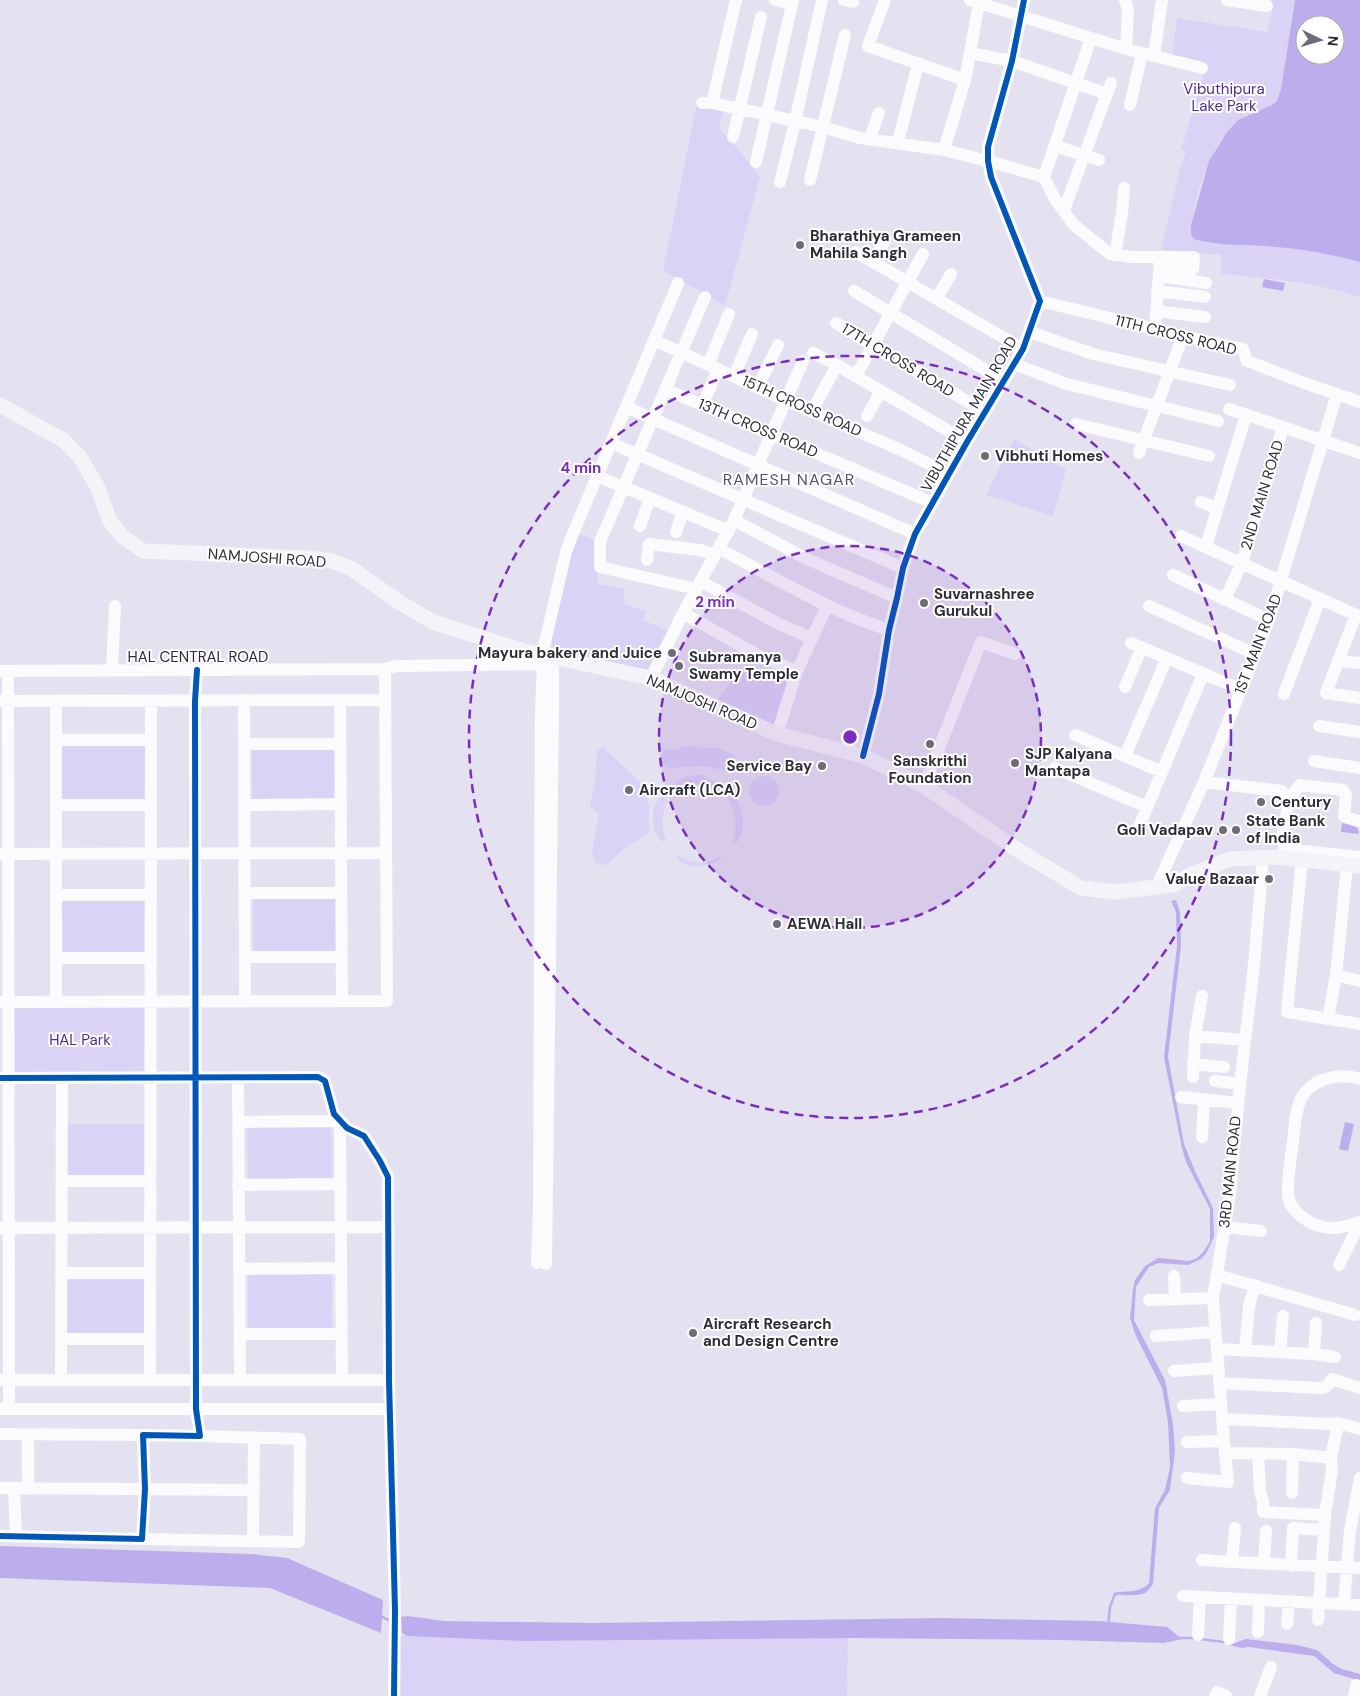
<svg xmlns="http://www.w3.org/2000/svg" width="1360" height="1696" font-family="'DM Sans',sans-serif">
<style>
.green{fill:#dad3f5}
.water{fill:#bcaeed;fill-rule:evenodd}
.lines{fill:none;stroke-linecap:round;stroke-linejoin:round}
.stream{stroke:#bcaeed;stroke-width:2.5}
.minor{stroke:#fbfbfd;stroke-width:12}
.major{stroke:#f4f4f8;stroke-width:15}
.cycleway-casing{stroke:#fff;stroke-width:9}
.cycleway{stroke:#0057b8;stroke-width:6}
.ring{fill:none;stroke:#7b2cbf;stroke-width:2.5;stroke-dasharray:9 6}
.poi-dot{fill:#6e6c78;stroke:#fff;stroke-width:2}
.labels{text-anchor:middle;stroke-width:4;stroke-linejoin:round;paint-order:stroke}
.park-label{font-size:15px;fill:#4d2c8d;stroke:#fff}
.poi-label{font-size:15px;font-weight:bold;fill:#2e2d37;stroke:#fff;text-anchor:start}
.street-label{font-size:15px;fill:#2e2d37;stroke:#fff}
.neighbourhood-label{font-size:16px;letter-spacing:1px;fill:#575269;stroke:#fff}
.centre{fill:#7b2cbf;stroke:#fff;stroke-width:2.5}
.ring-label{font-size:15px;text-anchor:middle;font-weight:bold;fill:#7b2cbf;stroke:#fff;stroke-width:4;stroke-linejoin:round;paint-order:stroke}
</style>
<rect width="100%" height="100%" fill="#e4e2f0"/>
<path class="green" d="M1272 0H1295L1281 89C1280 92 1279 97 1277 100 1271 112 1246 112 1237 121 1211 144 1192 200 1191 234L1207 243 1281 247 1315 251 1360 262V297C1316 282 1267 278 1221 274V255L1161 250 1180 168 1186 151 1181 149 1206 66 1172 56 1177 18 1267 32 1272 11Z
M697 102 724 109 719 128 732 142 760 177 725 306 707 295 663 271Z
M1014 439 1066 470 1053 516 986 495Z
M577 533 599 542 598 584 625 589 623 603 646 612 643 620 668 631 651 673 553 652 550 635Z
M745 667 788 684 775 729 716 702 739 669 742 671Z
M146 745V801H62L61 746Z
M252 746 336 747V802H252Z
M686 746H693L701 749C713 745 723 749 734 755L737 766 727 771 704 766 668 768 659 762 664 750 677 749Z
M603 747 642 784 649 804V832L624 849 606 865 596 864 592 853 599 813 590 807 595 781 597 751Z
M701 774 719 784 720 791 718 793C703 783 691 783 676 792L675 782 684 777Z
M749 791a15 15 0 1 1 30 0a15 15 0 1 1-30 0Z
M664 795 668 800C662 813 660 826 666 839L663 842C659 838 655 834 654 829 651 818 653 801 664 795Z
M732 795H734C743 808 748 830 736 843L732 841C739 827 735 812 728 798Z
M721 855 722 857C711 868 689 871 677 859L679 856C693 864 707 866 721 855Z
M253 897H337L338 952 253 953Z
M146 898 147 954H63L62 899Z
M145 1007V1071L14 1072V1008Z
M63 1124H147V1179L63 1180Z
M331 1125 332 1181H248L247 1126Z
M332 1274V1330H248V1275Z
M64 1279H149V1334L65 1335Z
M400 1636 848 1638 847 1696H401Z"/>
<path class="water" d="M1295 0H1360V262C1328 253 1296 248 1264 246 1241 244 1216 246 1194 239L1191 234V225L1209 161 1227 132 1238 120 1272 105 1277 101 1281 89ZM1305 25H1335V55H1305Z
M1264 279 1285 283 1283 291 1262 287Z
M1342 823 1357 827 1359 834 1341 832Z
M1176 900 1180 912 1181 946 1168 1057 1184 1144 1195 1171 1213 1208 1214 1237 1206 1254 1201 1259 1188 1265 1158 1263 1149 1267 1136 1287 1134 1320 1165 1380 1173 1424 1175 1452 1170 1490 1159 1508 1153 1584C1151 1587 1148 1591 1145 1593 1139 1596 1117 1596 1113 1593 1126 1590 1139 1594 1149 1583L1155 1508 1165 1490 1170 1467 1168 1422 1162 1388 1135 1334 1130 1318 1133 1289 1135 1280 1145 1266 1158 1258 1189 1261 1197 1258 1204 1251 1210 1241V1209L1186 1162 1182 1148 1164 1057 1177 946 1176 912 1171 901Z
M1345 1122 1354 1124 1348 1151 1339 1149Z
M0 1546 252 1554 287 1558 383 1600 381 1633 270 1588 0 1578Z
M408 1616 444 1621 592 1623 941 1618 1099 1621 1167 1627 1182 1639 1164 1643 1061 1640 848 1638 523 1641 407 1636 402 1633 401 1617Z
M1246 1639 1297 1645 1317 1650 1333 1664 1342 1669 1360 1674V1681L1334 1673 1314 1656 1249 1647 1241 1648 1229 1645Z"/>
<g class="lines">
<path class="stream" d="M380 1616 391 1621
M1108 1626 1110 1607 1115 1594H1117
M1178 1638H1195
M1200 1639 1224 1642"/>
<path class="minor" d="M775 0 792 4
M844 0 853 2
M885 0 868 46 965 80
M970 0 1126 49 1202 68
M1125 0 1128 10 1126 49
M1227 0 1267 6
M970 53 1012 61 1107 94
M1154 56 1162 0
M702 103H712L823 127 860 138 944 150 988 161 1044 177 1055 199 1074 225 1110 254 1131 257H1194L1193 269 1160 267
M712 103 736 0
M1130 105 1142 53
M733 137 761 17
M870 138 879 113
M898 142 918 64
M1055 146 1099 160
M944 150 965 80 979 3
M756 162 793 0
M1044 177 1091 38
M810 180 845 35
M780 182 795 122 822 0
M1064 210 1111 83
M856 252 1023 349
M1115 255 1122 213 1124 188
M873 261 885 241
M1159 276 1206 283
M854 291 1004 381
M1157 291 1205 297
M937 298 951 274
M1040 301 1183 336 1243 349 1247 361 1310 385 1360 402
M1156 311 1205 317
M836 323 985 412
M1155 329 1160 260
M1030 332 1093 354 1230 385
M654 340 785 400 901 450 949 474
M813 353 837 365 967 442
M1014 364 1067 384 1218 421
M708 365 729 314
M734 376 752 334
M856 376 923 254
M758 387 778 345
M665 389 933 503
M703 404 718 369
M626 407 915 534
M1229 409 1360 453
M812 411 837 365
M867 416 881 391
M1076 424 1209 456
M611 443 903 568
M1139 453 1183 336
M597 476 729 531
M1201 502 1217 508
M734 520 807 559 897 598
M640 526 650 498
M676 532 683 511
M1181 536 1356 615 1326 693 1360 698
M1206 546 1246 415
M720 549C775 578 829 611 889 630
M647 560 649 544 700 550 715 555
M1173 575 1269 620
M700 581 779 624 811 638
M696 589 600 567V542L705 297
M1225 599 1242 563 1283 427
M1149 606 1255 654
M683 613 761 657 797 671
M1131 643 1240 689
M542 655 566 552 572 536 678 283
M1338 661 1360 663
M112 670 115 606
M0 671 385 669 396 666 543 664
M8 671 9 1409
M651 678 683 613 734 520 803 361
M1125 687 1142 647
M1284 694 1320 599
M244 700 245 1001
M340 700 342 1001
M0 701 385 700
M1319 726 1360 732
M777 734 797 671 827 606
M1075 735 1162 772
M56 740H151
M244 744H340
M863 756 879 694 889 630 897 598 903 568 915 534 967 442 1023 349 1040 301 991 177 988 161V147L1012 61 1024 0
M1125 756 1167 658
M1314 761 1360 768
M1055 768 1147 807
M1204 782 1282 791
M924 786 981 642 1015 654
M56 805H151
M244 805 341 804
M1138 829 1203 674
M1285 849 1360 857
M1 854 386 853
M1263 858 1254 965 1240 1084 1230 1194 1213 1298 1224 1441 1225 1453 1293 1454 1331 1458
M1284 858 1285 849 1282 840 1289 799 1300 785 1343 790 1346 795 1344 816 1360 822
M1302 859 1287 1012 1360 1024
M1157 886 1204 782 1269 620 1337 394
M245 893H341
M56 895H151
M245 957H341
M56 958H151
M1336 975 1360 981
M1 1002 387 1001 385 669
M56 1002V701
M1328 1019 1336 975 1347 865
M1195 1036 1244 1040
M1193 1064 1224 1067
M238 1077 240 1380
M1193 1077 1195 1036 1202 996
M0 1078 318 1077 325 1081 334 1114 347 1128 364 1136 380 1161 388 1177 389 1380 395 1610 394 1696
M1360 1079C1340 1073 1314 1077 1302 1097 1295 1109 1295 1128 1293 1141 1291 1158 1287 1178 1288 1195 1290 1213 1313 1227 1330 1228 1340 1229 1350 1225 1360 1222
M1215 1081 1240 1084
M1181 1097 1238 1103
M238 1122 340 1121 342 1380
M1202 1137 1204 1100
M62 1181H150
M238 1185 340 1184
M1225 1227 1261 1231
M0 1228 388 1227
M537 1263 539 1208 541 710 543 664 549 656
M546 1264 553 711V668L549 656
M1339 1265 1360 1223
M239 1269 341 1268
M62 1273H150
M1217 1275 1355 1315
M1174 1276 1175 1299
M1149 1300 1213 1298
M240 1334H341
M1156 1336 1215 1332
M61 1339H150
M1217 1349 1314 1354 1335 1357
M1245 1349 1249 1306 1255 1285
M1280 1352 1283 1316
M1314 1354 1316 1323
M1174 1371 1218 1368
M150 1379 151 701
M0 1380H389
M61 1380 62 1078
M1219 1383 1320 1388 1326 1387 1332 1379 1360 1388
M1183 1406 1221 1404
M0 1409H390
M1222 1419 1331 1424 1338 1423 1360 1429
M0 1434 143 1435
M1187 1442 1224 1441
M1258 1454 1260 1492 1263 1501V1512L1325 1515
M1187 1478 1228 1482 1225 1453
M0 1488 253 1490
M14 1488 16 1537
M28 1489V1435
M1292 1493 1293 1454
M1235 1528 1232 1562 1360 1568
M0 1536 142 1539 145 1489 143 1435 200 1436 196 1409 195 701 197 670
M142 1539 299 1542 300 1439 200 1436
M253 1541 254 1437
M1202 1560 1232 1562
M1264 1563 1266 1531
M1291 1566 1293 1528 1324 1530
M1183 1596 1360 1605
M1344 1604 1350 1531 1360 1478
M1318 1620 1325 1515 1332 1470 1331 1458 1338 1423
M1287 1624 1289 1602
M1258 1632 1259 1600
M1198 1635 1200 1597
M1229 1639 1231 1598
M1215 1696 1217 1692 1226 1696
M1260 1696 1271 1667
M1354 1696 1356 1685"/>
<path class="major" d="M0 405 63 440 80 457 97 486 110 521 122 536 143 551 310 558 332 561 352 569 399 602 433 622 524 651 651 678 777 734 863 756 924 786 1016 849 1081 888 1115 892 1173 885 1190 875 1230 859 1277 857 1360 866"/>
<g class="cycleway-casing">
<path id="cycleway" d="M863 756 879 694 889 630 897 598 903 568 915 534 967 442 1023 349 1040 301 991 177 988 161V147L1012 61 1024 0
M0 1078 318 1077 325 1081 334 1114 347 1128 364 1136 380 1161 388 1177 389 1380 395 1610 394 1696
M0 1536 142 1539 145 1489 143 1435 200 1436 196 1409 195 701 197 670"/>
</g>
<use href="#cycleway" class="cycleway"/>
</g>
<circle cx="850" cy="737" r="191" fill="#7b2cbf" fill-opacity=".12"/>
<g class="ring">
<circle cx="850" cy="737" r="191"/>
<circle cx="850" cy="737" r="381"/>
</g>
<g class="poi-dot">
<circle cx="800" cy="245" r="5"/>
<circle cx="985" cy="456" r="5"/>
<circle cx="924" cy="603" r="5"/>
<circle cx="672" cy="653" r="5"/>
<circle cx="679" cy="666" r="5"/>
<circle cx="930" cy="744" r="5"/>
<circle cx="1015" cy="763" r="5"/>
<circle cx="822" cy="766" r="5"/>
<circle cx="629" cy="790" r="5"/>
<circle cx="1261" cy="802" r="5"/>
<circle cx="1223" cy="830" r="5"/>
<circle cx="1236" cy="830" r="5"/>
<circle cx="1269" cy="879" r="5"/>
<circle cx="777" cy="924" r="5"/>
<circle cx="693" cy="1333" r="5"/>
</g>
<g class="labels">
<g class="park-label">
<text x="1224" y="94">Vibuthipura<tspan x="1224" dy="17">Lake Park</tspan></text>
<text x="80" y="1045">HAL Park</text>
</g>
<g class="poi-label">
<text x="810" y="241">Bharathiya Grameen<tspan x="810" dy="17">Mahila Sangh</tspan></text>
<text x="995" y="461">Vibhuti Homes</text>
<text x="934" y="599">Suvarnashree<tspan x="934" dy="17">Gurukul</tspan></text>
<text x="662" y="658" text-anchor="end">Mayura bakery and Juice</text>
<text x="689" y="662">Subramanya<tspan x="689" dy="17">Swamy Temple</tspan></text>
<text x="1025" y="759">SJP Kalyana<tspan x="1025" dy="17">Mantapa</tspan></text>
<text x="930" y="766" text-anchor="middle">Sanskrithi<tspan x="930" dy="17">Foundation</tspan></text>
<text x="812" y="771" text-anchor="end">Service Bay</text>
<text x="639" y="795">Aircraft (LCA)</text>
<text x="1271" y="807">Century</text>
<text x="1246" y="826">State Bank<tspan x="1246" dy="17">of India</tspan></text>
<text x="1213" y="835" text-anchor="end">Goli Vadapav</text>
<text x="1259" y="884" text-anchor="end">Value Bazaar</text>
<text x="787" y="929">AEWA Hall</text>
<text x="703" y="1329">Aircraft Research<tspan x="703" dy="17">and Design Centre</tspan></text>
</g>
<g class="street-label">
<text transform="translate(1176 335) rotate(14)" y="5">11TH CROSS ROAD</text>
<text transform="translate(898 360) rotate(31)" y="5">17TH CROSS ROAD</text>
<text transform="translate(802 406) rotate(24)" y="5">15TH CROSS ROAD</text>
<text transform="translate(969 414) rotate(-60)" y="5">VIBUTHIPURA MAIN ROAD</text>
<text transform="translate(758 428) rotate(23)" y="5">13TH CROSS ROAD</text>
<text transform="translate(1262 495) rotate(-73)" y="5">2ND MAIN ROAD</text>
<text transform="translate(267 558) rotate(4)" y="5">NAMJOSHI ROAD</text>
<text transform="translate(1258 644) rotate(-69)" y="5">1ST MAIN ROAD</text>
<text x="198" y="662">HAL CENTRAL ROAD</text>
<text transform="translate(702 702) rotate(23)" y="5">NAMJOSHI ROAD</text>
<text transform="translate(1230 1172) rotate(-84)" y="5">3RD MAIN ROAD</text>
</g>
<g class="neighbourhood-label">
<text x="789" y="485">RAMESH NAGAR</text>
</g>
</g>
<circle cx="850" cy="737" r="8" class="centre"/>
<g class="ring-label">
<text x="581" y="473">4 min</text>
<text x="715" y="607">2 min</text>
</g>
<g transform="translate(1320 40) rotate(95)"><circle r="24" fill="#ffffff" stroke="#ababaf"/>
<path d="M0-4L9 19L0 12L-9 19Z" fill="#6e6c78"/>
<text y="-8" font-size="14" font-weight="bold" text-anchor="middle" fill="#2e2d37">N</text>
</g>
</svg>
